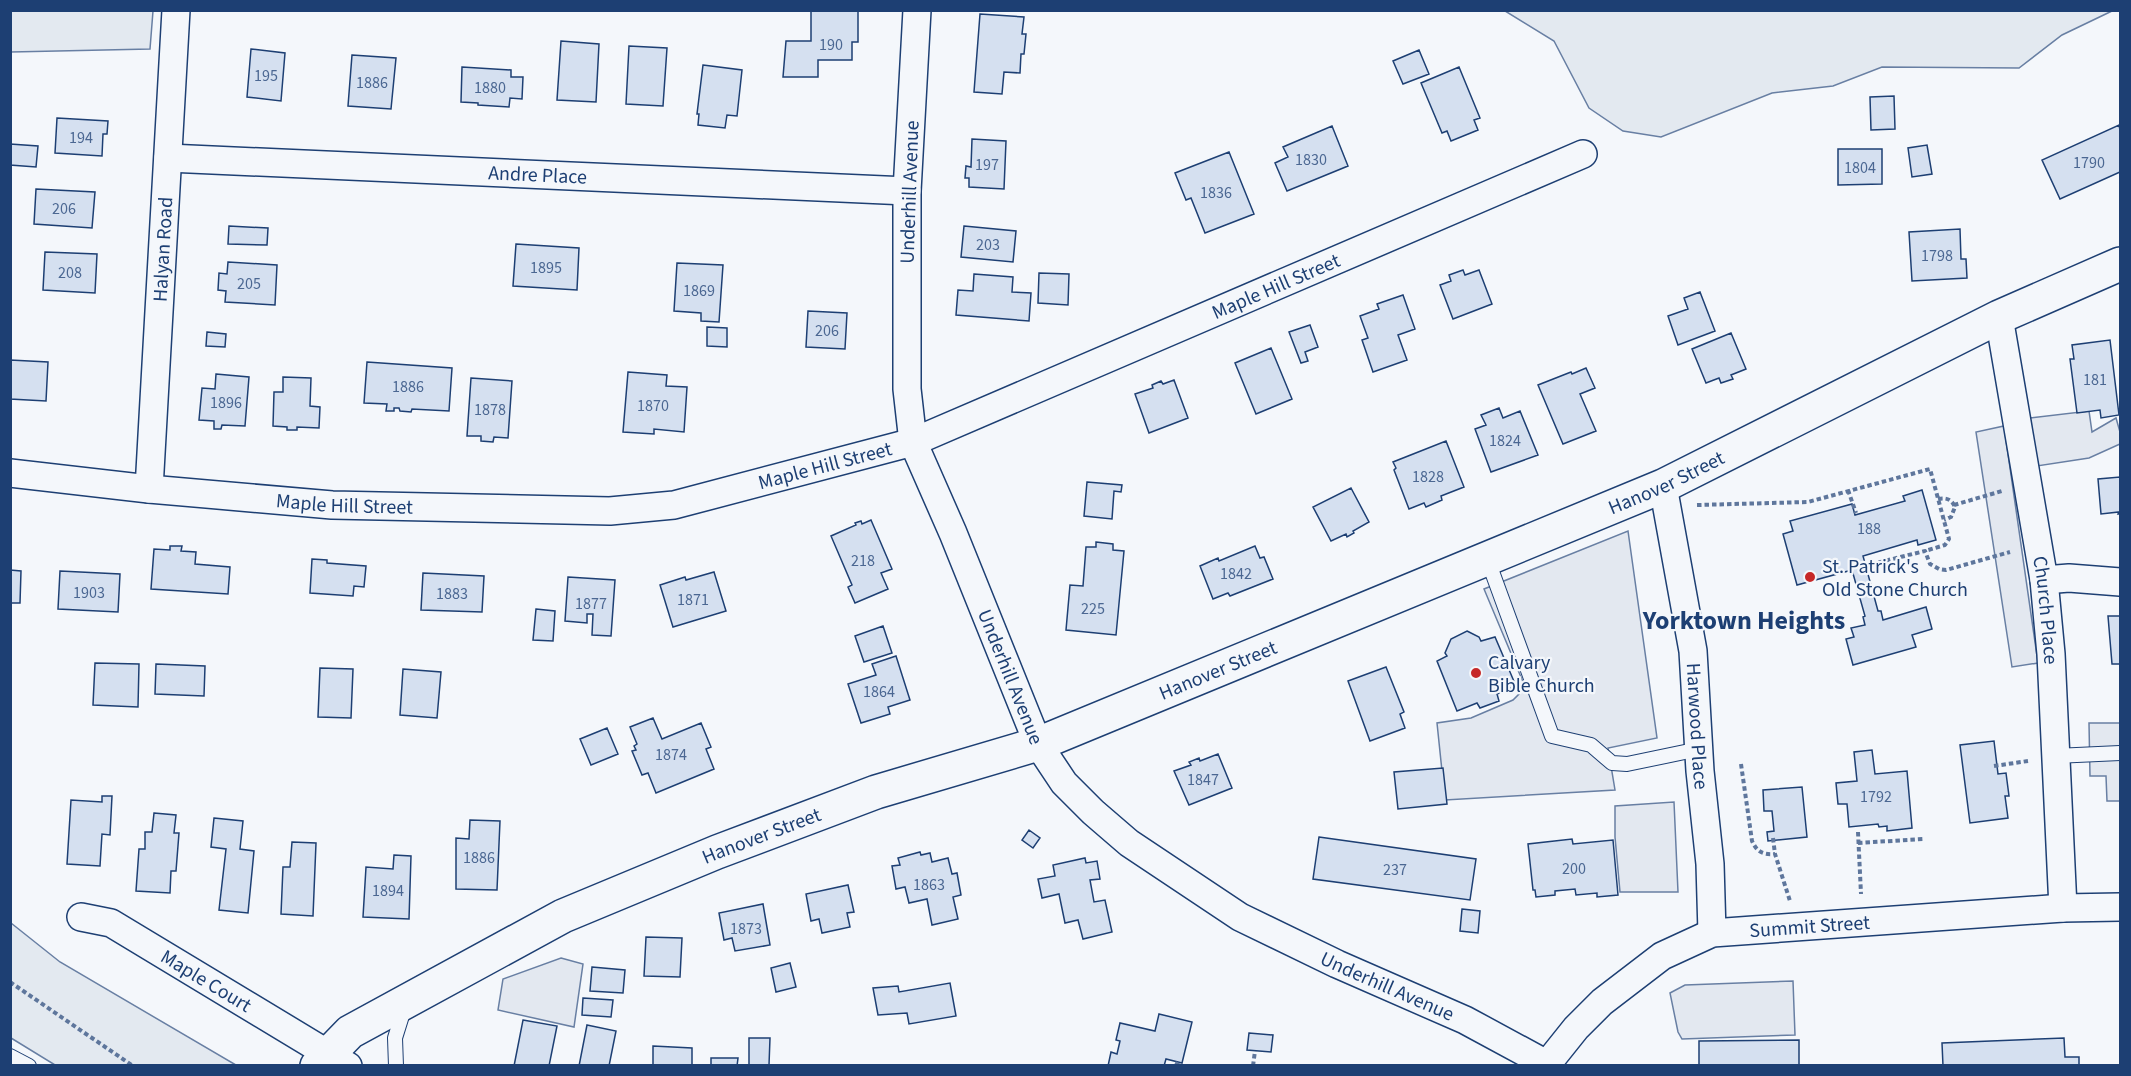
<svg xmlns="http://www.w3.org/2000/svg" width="2131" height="1076" font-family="'Source Sans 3',sans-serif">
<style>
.green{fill:#e3e9f0;stroke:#687fa3;stroke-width:1.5}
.parking{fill:#e3e8f0;stroke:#687fa3;stroke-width:1.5}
.building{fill:#d5e0f0;stroke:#1d3f73;stroke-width:1.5}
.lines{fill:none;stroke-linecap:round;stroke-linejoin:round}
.service-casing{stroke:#1d3f73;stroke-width:16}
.minor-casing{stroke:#1d3f73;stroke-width:30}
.tertiary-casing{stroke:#1d3f73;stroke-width:36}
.path{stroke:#5e769c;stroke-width:4;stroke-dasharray:4.5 3;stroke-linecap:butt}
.service{stroke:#f4f7fb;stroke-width:14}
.minor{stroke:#f4f7fb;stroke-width:27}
.tertiary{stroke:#f4f7fb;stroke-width:33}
.poi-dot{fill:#c62828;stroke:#f4f7fb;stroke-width:2}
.labels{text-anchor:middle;stroke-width:4.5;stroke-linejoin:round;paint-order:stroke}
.number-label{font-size:16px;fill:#4b6792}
.street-label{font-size:20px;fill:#1d3f73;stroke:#f4f7fb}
.poi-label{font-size:20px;fill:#1d3f73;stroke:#f4f7fb;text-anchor:start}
.district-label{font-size:26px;font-weight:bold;fill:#1d3f73;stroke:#f4f7fb}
</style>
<rect width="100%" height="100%" fill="#f4f7fb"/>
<path class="green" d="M10 11H153L150 49 11 52Z
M1505 11H2112L2062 35 2019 68 1882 67 1833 86 1772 93 1661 137 1623 131 1589 108 1554 41Z
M11 923 60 962 236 1065H55L11 1038Z"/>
<path class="parking" d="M2089 411 2092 432 2116 418 2120 432V444L2089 458 2037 466 2030 418Z
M2004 426 2038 663 2012 667 1976 432Z
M1628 531 1657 738 1608 748 1615 790 1445 800 1437 723 1471 718 1513 700 1519 694 1523 682 1484 589Z
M2089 723H2120V801H2107L2106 776H2090Z
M1674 802 1678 892H1620L1615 837V806Z
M561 958 583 964 574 1027 498 1010 503 979Z
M1793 981 1795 1035 1682 1039 1678 1032 1670 993 1685 985Z"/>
<path class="building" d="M811 10H858V42H852V60H818V77H783L786 41H811Z
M980 14 1024 17 1022 34H1026L1024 54H1021L1020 73 1004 72 1002 94 974 92Z
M561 41 599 44 596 102 557 100Z
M629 46 667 48 663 106 626 104Z
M251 49 285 53 281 101 247 97Z
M1419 50 1429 74 1403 84 1393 61Z
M352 55 396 58 391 109 348 106Z
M703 65 742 70 737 116 727 115 725 128 698 125 699 114H697Z
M462 67 511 70V77H523L522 99 510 98 509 107 478 105V103L461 102Z
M1459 67 1480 118 1474 120 1478 130 1451 141 1447 131 1442 133 1421 83Z
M1894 96 1895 129 1871 130 1870 97Z
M57 118 108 121 107 134H103L102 156 55 153Z
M2119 125 2120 130V172L2060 199 2042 160Z
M1332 126 1348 166 1287 191 1275 163 1288 157 1283 147Z
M972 139 1006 141 1004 189 969 187V178H965L966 166 971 167Z
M10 144 38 146 36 167 10 165Z
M1927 145 1932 174 1912 177 1908 148Z
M1838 149H1882V184L1838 185Z
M1229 152 1254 214 1205 233 1191 198 1186 200 1175 173Z
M36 189 95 192 92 228 34 224Z
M229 226 268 228 267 245 228 244Z
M964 226 1016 231 1013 262 961 257Z
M1960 229 1961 259H1966L1967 278 1912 281 1909 232Z
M516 244 579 248 577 290 513 286Z
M45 252 97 254 95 293 43 290Z
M228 262 277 265 275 305 225 302 226 291 218 290 219 273 227 274Z
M677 263 723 265 719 322 701 321V313L674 311Z
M1463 270 1465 275 1479 270 1492 304 1453 319 1440 285 1451 281 1449 275Z
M1039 273 1069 274 1068 305 1038 303Z
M974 274 1013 277 1012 292 1031 293 1029 321 956 315 958 290 973 291Z
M1700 292 1715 331 1678 345 1668 316 1688 309 1684 298Z
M1403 295 1415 329 1398 335 1407 360 1373 372 1362 340 1368 338 1360 316 1379 309 1377 304Z
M808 311 847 313 845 349 806 347Z
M1310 325 1318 347 1305 352 1308 361 1301 363 1289 332Z
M707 327 727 328V347L707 346Z
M207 332 226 334 225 347 206 346Z
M1731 333 1746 369 1731 375 1733 379 1721 383 1719 378 1706 383 1692 349Z
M2110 340 2119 415 2101 418 2100 410 2077 413 2070 359H2074L2072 345Z
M1271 348 1292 399 1256 414 1235 363Z
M10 360 48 362 46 401 10 399Z
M367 362 452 368 449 411 412 409 411 412 400 411 399 408H394V411H386L387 404 364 403Z
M1586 368 1595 388 1580 394 1596 431 1563 444 1538 385 1571 372 1572 374Z
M628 372 667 375 666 386 687 387 684 432 654 429V434L623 432Z
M216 374 249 377 245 426 222 425 221 429H214V421L199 420 202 388 215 389Z
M283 377 311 378 310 406 320 407 319 428 297 427V430H287V427L273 426 274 392H283Z
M471 378 512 381 508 438 494 437 493 442 481 441V436H467Z
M1174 380 1188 418 1149 433 1135 394 1153 388 1152 385 1161 381 1163 384Z
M1499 408 1503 418 1520 411 1538 455 1491 472 1475 429 1486 425 1481 415Z
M1446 441 1464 487 1441 496 1442 500 1426 507 1424 503 1409 509 1394 470 1396 468 1393 462Z
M2120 477V514H2118L2119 512 2101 514 2098 479Z
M1087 482 1122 485 1121 492 1114 491 1112 519 1084 516Z
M1351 488 1369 522 1353 531 1354 533 1347 537 1346 534 1331 541 1313 507Z
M1922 490 1936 540 1918 545 1917 540 1863 556 1878 611H1881L1883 620 1926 607 1932 629 1912 635 1916 647 1853 665 1846 639 1854 637 1851 628 1865 625 1863 617 1865 616 1852 570 1797 585 1783 534 1793 531 1790 521 1852 504 1855 515 1905 501 1903 496Z
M871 520 892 569 881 573 888 589 855 603 848 587 852 585 831 536 856 525 855 523 861 521 862 524Z
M1096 542 1113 544V550L1124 551 1116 635 1066 630 1070 585 1083 586 1086 547H1096Z
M170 546H182L181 551 196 552 195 564 230 567 228 594 151 589 154 549 170 550Z
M1255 546 1260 558 1264 557 1273 579 1230 596 1228 593 1213 599 1200 566 1218 558 1219 561Z
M312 559 327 560V563L366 566 364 587 354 586 353 596 310 593Z
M10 570 21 571 20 603H10Z
M60 571 120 574 118 612 58 609Z
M714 572 726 611 673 627 660 585 685 577 686 580Z
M423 573 484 576 482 612 421 610Z
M568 577 615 580 611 636 592 635 593 614H587V623L565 621Z
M536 609 555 611 553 641 533 640Z
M2108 616H2120V664H2112Z
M883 626 892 653 864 662 855 636Z
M1467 631 1479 637 1481 641 1495 637 1516 686 1497 694 1499 701 1480 708 1477 703 1457 711 1437 661 1447 656 1445 653 1451 639Z
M896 656 910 700 888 707 890 714 861 723 848 684 876 675 872 664Z
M95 663 139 664 138 707 93 705Z
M156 664 205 666 204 696 155 694Z
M1386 667 1404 712 1400 714 1405 728 1370 741 1348 681Z
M320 668 353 669 351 718 318 717Z
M403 669 441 672 437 718 400 715Z
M653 718 662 739 701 723 711 747 706 749 714 769 656 793 648 773 642 775 632 751 636 750 634 746 637 744 630 727Z
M607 728 618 754 591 765 580 739Z
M1994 741 1998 774 2006 773 2009 796H2005L2008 818 1970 823 1960 745Z
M1872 750 1875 774 1907 771 1912 828 1887 831V826L1879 827 1878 824 1849 827 1847 804H1838L1836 783 1857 781 1854 752Z
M1218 754 1232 788 1189 805 1174 771 1191 765 1189 762 1199 758 1200 761Z
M1443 768 1447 804 1398 809 1394 772Z
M1802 787 1807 837 1768 841 1767 832 1774 831 1772 811H1764L1763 790Z
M102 796H112L110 835 102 834 100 866 67 864 71 800 102 802Z
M154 813 176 815 174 833H179L176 871H171L170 893 136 891 139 849H145V832H152Z
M214 818 243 821 240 849 254 851 248 913 219 910 226 849 211 847Z
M470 820 500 821 497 890 456 889V838L469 839Z
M1029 830 1040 838 1033 848 1022 840Z
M1319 837 1476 859 1470 900 1313 879Z
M1572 839 1573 844 1613 840 1618 895 1597 897V893L1576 895 1575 889 1555 891V895L1536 897 1535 890H1533L1528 844Z
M292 842 316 843 313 916 281 914 283 867H290Z
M920 852 921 855 930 853 932 862 948 858 952 874 957 873 961 895 953 897 958 919 932 925 927 899 909 903 905 887 896 889 892 866 900 865 898 858Z
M394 855 411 856 409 919 363 917 366 867 393 869Z
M1085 858 1086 863 1097 861 1100 879 1090 880 1094 902 1105 900 1112 932 1083 939 1078 920 1065 923 1059 894 1042 898 1038 879 1055 876 1053 865Z
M848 885 854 912 847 913 850 927 822 933 819 919 811 921 806 894Z
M763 904 770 945 735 951 732 938 724 940 719 913Z
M1462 909 1480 911 1478 933 1460 931Z
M646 937 682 938 680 977 644 976Z
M790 963 796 987 776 992 771 968Z
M592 967 625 970 623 993 590 991Z
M950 983 956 1016 909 1024 907 1013 878 1015 873 988 898 986 899 992Z
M583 998 613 1000 611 1017 582 1015Z
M1159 1014 1192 1022 1182 1063 1166 1059 1164 1066H1108L1111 1052 1117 1054 1120 1041 1116 1040 1120 1023 1155 1031Z
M523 1020 557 1026 549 1066H514Z
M587 1025 616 1031 609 1066H579Z
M1249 1033 1273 1035 1271 1052 1247 1050Z
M749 1038H770L769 1065H749Z
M2064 1038 2065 1057H2079V1066H1943L1942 1043Z
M1799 1040V1066H1699V1041Z
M653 1046 692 1048V1066H653Z
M711 1058H738L737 1066H711Z"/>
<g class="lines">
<g class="service-casing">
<path id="service" d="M1487 558 1552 736 1591 745 1612 763 1627 764 1699 749
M2055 756 2120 753
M10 1056 29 1066
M396 1066 395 1038 405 1006"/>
</g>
<g class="minor-casing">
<g id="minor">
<path id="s1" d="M917 10 907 191V389L913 442 953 533 1038 744 1064 783 1093 812 1129 843 1240 917 1337 964 1465 1020 1550 1066"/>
<path id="s2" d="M168 158 907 191"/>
<path id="s3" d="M1999 317 2044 580 2051 654 2063 908"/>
<path id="s4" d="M10 473 149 489 332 505 610 511 674 505 913 442 1583 154"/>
<path id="s5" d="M1663 486 1693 651 1700 771 1710 864 1712 933"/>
<path id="s6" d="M149 489 176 10"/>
<path d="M2044 580 2069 578 2120 582"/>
<path id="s7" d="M81 917 111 923 348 1066"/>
<path id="s8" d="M1548 1063 1576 1028 1602 1002 1662 956 1712 933 2063 908 2120 907"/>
</g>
</g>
<g class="tertiary-casing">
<g id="tertiary">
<path id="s9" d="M317 1066 350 1032 563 916 717 852 876 792 1038 744 1663 486 1999 317 2120 264"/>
</g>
</g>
<path class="path" d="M1848 490 1856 513
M1938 499C1947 497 1952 500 1955 507L1951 517 1944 520
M1697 505 1808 502 1930 469 1949 539 1945 545 1925 551
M1954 505 2002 491
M1864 566 1925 551 1930 564 1939 569 1946 570 2010 552
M1741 764 1752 841C1757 852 1763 855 1775 854
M1994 766 2028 761
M1858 832 1861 894
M1773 838 1775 854 1790 901
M1858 843 1923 839
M10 982 133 1066
M1175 1063 1181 1066
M1253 1066 1255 1051"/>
<use href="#service" class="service"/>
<use href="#minor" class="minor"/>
<use href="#tertiary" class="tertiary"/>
</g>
<g class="poi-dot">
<circle cx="1810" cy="577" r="6"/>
<circle cx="1476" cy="673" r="6"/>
</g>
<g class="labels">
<g class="number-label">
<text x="831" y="50">190</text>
<text x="266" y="81">195</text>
<text x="372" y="88">1886</text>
<text x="490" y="93">1880</text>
<text x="81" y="143">194</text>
<text x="1311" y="165">1830</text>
<text x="2089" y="168">1790</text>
<text x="987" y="170">197</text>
<text x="1860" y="173">1804</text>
<text x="1216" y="198">1836</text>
<text x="64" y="214">206</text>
<text x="988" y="250">203</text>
<text x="1937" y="261">1798</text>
<text x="546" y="273">1895</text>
<text x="70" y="278">208</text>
<text x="249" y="289">205</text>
<text x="699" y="296">1869</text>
<text x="827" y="336">206</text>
<text x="2095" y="385">181</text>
<text x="408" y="392">1886</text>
<text x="226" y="408">1896</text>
<text x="653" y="411">1870</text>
<text x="490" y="415">1878</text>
<text x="1505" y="446">1824</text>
<text x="1428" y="482">1828</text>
<text x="1869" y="534">188</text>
<text x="863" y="566">218</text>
<text x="1236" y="579">1842</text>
<text x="89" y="598">1903</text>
<text x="452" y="599">1883</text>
<text x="693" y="605">1871</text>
<text x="591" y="609">1877</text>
<text x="1093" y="614">225</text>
<text x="879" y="697">1864</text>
<text x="671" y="760">1874</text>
<text x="1203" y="785">1847</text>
<text x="1876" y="802">1792</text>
<text x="479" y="863">1886</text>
<text x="1574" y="874">200</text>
<text x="1395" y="875">237</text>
<text x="929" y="890">1863</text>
<text x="388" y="896">1894</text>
<text x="746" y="934">1873</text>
</g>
<g class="street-label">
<text dy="7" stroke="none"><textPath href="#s2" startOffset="370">Andre Place</textPath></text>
<text transform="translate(909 192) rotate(-88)" y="7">Underhill Avenue</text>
<text dy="7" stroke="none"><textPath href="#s6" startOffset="240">Halyan Road</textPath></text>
<text dy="7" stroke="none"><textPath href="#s4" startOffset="1308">Maple Hill Street</textPath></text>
<text dy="7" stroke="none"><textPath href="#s4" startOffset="822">Maple Hill Street</textPath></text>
<text dy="7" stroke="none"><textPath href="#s9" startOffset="1476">Hanover Street</textPath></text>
<text dy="7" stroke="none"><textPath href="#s4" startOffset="336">Maple Hill Street</textPath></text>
<text dy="7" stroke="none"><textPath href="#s3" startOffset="297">Church Place</textPath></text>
<text dy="7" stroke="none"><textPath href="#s9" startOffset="990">Hanover Street</textPath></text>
<text dy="7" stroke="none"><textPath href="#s1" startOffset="687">Underhill Avenue</textPath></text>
<text dy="7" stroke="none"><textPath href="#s5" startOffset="243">Harwood Place</textPath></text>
<text dy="7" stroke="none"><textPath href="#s9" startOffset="504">Hanover Street</textPath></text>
<text dy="7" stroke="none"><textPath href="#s8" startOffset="310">Summit Street</textPath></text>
<text dy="7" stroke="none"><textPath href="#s7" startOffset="142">Maple Court</textPath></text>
<text dy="7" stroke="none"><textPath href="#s1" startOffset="1191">Underhill Avenue</textPath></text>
</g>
<g class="poi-label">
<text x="1822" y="573">St. Patrick's<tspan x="1822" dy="23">Old Stone Church</tspan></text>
<text x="1488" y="669">Calvary<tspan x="1488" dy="23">Bible Church</tspan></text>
</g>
<g class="district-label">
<text x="1744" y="629">Yorktown Heights</text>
</g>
</g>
<rect width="2131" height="1076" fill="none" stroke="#1d3f73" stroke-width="24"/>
</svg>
